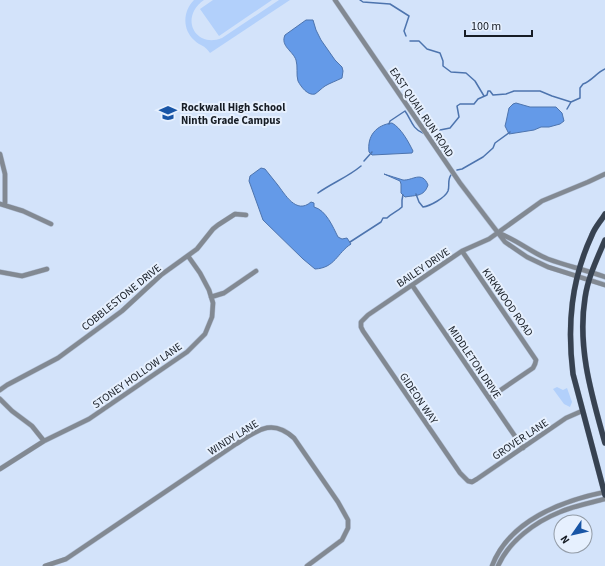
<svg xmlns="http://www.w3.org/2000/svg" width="605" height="566" font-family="'Source Sans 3',sans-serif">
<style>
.green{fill:#b2d0fb}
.water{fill:#649ae8;stroke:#4d74ae}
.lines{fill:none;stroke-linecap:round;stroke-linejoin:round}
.stream{stroke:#4d74ae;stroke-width:1.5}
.minor-casing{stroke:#b1bfd4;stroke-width:5.5}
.major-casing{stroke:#b1bfd4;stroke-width:6}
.minor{stroke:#828992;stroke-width:4.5}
.major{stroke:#374251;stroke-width:5.5}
.labels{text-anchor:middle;stroke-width:4;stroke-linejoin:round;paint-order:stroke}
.poi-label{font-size:11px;font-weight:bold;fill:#171d25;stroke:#e6f0fe;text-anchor:start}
.street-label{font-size:11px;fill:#171d25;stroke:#e6f0fe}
</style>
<rect width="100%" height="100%" fill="#d3e3fa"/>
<path class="green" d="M194 0H204C179 17 195 49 222 38L279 0H290L210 53C204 44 201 47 194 40 182 29 183 11 194 0Z
M213 0H272L219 36 200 9Z
M557 387 563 390 567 388 572 402 570 407 564 404 553 389Z"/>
<path class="water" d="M306 20H313L316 30 321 40 335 60 342 67 343 71 342 78C336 81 330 83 325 86 322 88 318 92 315 94 308 96 301 87 298 81 296 75 298 66 296 60 293 51 280 46 285 35Z
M516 103 530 107H556L562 113 564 121 560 124 549 127H541L534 130 509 134 505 126 506 122 509 108 513 104Z
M392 123C401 128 408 141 413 151L412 153 372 155 369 152C367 136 376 125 392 123Z
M261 168 265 169C269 174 273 179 277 184 285 194 296 215 311 202L314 203V207C326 210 333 227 338 237L342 239 347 238 351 244C337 253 335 268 315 269L303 259 263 220 249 181 250 176Z
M384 174C390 176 397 178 403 180 412 181 422 170 428 185 424 197 416 195 405 197L401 193V184L400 181Z"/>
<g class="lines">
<path class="stream" d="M360 0 363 2 390 4 409 16 404 31 406 36
M410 41H419L427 49 440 53 443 61V66L451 72 466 73 475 81 484 96
M567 109 571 102
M389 124 390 121 405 111C411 119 412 129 423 133
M429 129 435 131 450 128 459 117 457 106 460 104H474L478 99 487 95 488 91H490L493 95 506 94 514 91H540L552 96 571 102 580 98V88L583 84C592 81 596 73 605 69
M364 161 372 152
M457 170 462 169 483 157 493 148 495 143 510 132
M318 193C332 183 348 177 361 166
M416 194 419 202 423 207C430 206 445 198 448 191 450 186 447 180 451 175
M350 242 381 222 383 218H387C392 213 398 211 402 207V200L403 195"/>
<g class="minor-casing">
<path id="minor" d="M335 0 460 183 505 242 527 257 548 267 605 285
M0 154 5 174V205
M0 204 23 211 51 224
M498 233C516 239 530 252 548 259 567 266 586 270 605 277
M462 251 536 360 535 364 533 368 489 398
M0 272 22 276 47 269
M412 285 523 448
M211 297 224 293 256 271
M0 390 7 385 58 358 122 311 161 275 197 249 213 229 218 225 235 214 246 215
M0 399 12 411 32 426 44 441
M582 411 566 418 477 479 472 482 468 481 460 473 363 331 361 327V322L368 315 462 251 489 239 542 201 588 182 605 174
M0 469 44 441 89 419 187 352 205 334 212 317 213 303 209 290 200 273 188 256
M45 566 66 559 236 444C258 430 272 418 294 438L338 502 348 520V528L342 540 307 566
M492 566C509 521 561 501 605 492
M498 566C509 541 535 522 560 512 574 506 590 503 605 499"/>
</g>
<g class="major-casing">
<path id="major" d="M605 214C601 221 595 227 592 235 571 280 567 325 573 374L605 495
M605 240C597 259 588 277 585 298 577 348 592 396 605 443"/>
</g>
<use href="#minor" class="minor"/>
<use href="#major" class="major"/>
</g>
<defs>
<g id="school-bare" transform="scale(1.38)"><path d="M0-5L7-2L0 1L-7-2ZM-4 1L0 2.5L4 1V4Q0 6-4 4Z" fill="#1855a6" stroke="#e6f0fe" stroke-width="2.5" paint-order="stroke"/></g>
</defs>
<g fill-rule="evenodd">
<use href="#school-bare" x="168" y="113"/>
</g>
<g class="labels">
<g class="poi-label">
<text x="181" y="111">Rockwall High School<tspan x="181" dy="13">Ninth Grade Campus</tspan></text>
</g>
<g class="street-label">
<text transform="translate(422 112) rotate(56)" y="4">EAST QUAIL RUN ROAD</text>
<text transform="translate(423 267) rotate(-34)" y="4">BAILEY DRIVE</text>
<text transform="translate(121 297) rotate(-39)" y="4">COBBLESTONE DRIVE</text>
<text transform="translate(508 302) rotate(55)" y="4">KIRKWOOD ROAD</text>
<text transform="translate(475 362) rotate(56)" y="4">MIDDLETON DRIVE</text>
<text transform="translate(137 375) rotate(-35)" y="4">STONEY HOLLOW LANE</text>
<text transform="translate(419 398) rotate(56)" y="4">GIDEON WAY</text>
<text transform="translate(233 437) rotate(-32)" y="4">WINDY LANE</text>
<text transform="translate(520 439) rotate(-34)" y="4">GROVER LANE</text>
</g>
</g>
<g transform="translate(573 534) rotate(236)"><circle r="19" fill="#e6f0fe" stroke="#939ca7"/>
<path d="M0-3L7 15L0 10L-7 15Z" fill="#1855a6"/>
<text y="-6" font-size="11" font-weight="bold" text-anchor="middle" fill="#171d25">N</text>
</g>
<path d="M465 30v6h67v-6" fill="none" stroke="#171d25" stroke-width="2"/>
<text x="471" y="30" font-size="12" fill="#171d25" stroke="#e6f0fe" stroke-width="3" paint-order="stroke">100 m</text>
</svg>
